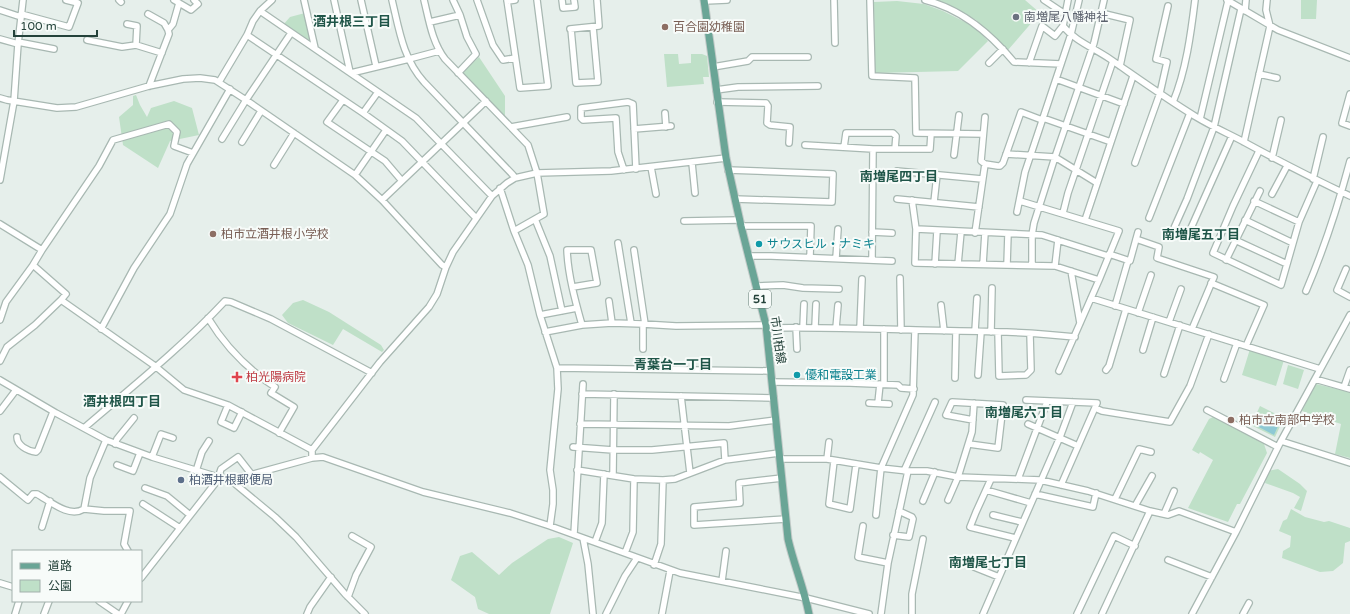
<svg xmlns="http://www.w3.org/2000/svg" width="1350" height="614" font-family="'Varela Round','Noto Sans JP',sans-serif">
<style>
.green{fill:#bfe0c8}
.water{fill:#8ec9d4}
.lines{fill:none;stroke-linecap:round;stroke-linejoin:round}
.minor-casing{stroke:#a8b8b2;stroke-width:8}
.major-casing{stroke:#c2cac8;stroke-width:9}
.minor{stroke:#fff;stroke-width:5.5}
.major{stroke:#6aa596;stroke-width:7}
.worship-dot{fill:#6b7280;stroke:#f7fbf9;stroke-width:1.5}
.education-dot{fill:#8d6e63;stroke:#f7fbf9;stroke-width:1.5}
.culture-dot{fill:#0f9aa8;stroke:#f7fbf9;stroke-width:1.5}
.health-dot{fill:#e0444e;stroke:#f7fbf9;stroke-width:1.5}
.service-dot{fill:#5c6f8a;stroke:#f7fbf9;stroke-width:1.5}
.labels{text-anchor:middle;stroke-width:4;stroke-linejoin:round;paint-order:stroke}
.shield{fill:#f7fbf9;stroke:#637a73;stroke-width:1}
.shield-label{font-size:11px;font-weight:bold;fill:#24423a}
.worship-label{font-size:12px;fill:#5b616d;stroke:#f7fbf9;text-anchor:start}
.education-label{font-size:12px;fill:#785e54;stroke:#f7fbf9;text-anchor:start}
.culture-label{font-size:12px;fill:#0d838f;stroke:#f7fbf9;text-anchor:start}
.street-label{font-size:12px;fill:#24423a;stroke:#f7fbf9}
.health-label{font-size:12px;fill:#be3a42;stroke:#f7fbf9;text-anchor:start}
.service-label{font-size:12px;fill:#4e5e75;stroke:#f7fbf9;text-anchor:start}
.neighbourhood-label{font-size:13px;font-weight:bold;fill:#1f5548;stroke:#f7fbf9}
</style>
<rect width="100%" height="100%" fill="#e6efeb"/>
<path class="green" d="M935 0H1025L1040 13 1008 50 976 20 945 4Z
M1301 0H1317L1316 19H1301Z
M897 1 924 4 943 11 967 23 978 30 988 41 958 71 875 73 874 2Z
M305 13 312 42 310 44 283 25 290 17Z
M664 54H678L679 64 691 63V54H702L707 56 709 77H703L704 84 667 87Z
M479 57 505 96V117L462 74V72Z
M136 95 140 105 147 117 151 108 174 101 192 108 199 135 170 141 158 168 123 145 119 117 133 105V96Z
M303 300 329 312 381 345 384 350 382 352 343 329 333 345 288 323 282 315 293 303Z
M1250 349 1284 360 1276 386 1242 375Z
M1288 365 1304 370 1298 389 1283 384Z
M1316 384 1350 392V458L1335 454 1341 424 1302 411Z
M1260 406 1284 418 1275 437 1251 425Z
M1213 417 1217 418 1264 444 1267 453 1240 504H1237L1228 522 1188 508 1213 460 1200 452 1199 454 1192 450 1209 419Z
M1278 469 1300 484 1307 491 1301 511 1294 508 1300 497 1293 493 1265 483 1268 471Z
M1291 509 1305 517 1324 522 1329 521 1350 528V541L1345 543 1343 563 1333 571 1320 572 1282 558 1283 551 1290 547 1291 536 1279 531 1283 521 1287 519Z
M559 537 573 543 550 614H489L478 609 475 597 451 580 460 556 472 552 499 575 512 563 548 539Z"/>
<path class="water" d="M1261 415 1279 424 1274 435 1255 425Z"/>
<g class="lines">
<g class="minor-casing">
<path id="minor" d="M119 0 121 2
M174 0 191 10 198 4 194 0
M304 0 315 48
M334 0 350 72
M361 0 376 66
M392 0C399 29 403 59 424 82L513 175 515 178
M424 0C429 20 432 42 445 59L528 145 537 173 544 214 514 231
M453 0 460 15 467 37 476 54 458 73
M477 0 493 45 503 60 515 58
M507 0 520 88 548 86 537 0
M562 0 563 8 575 7 574 0
M834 0 835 43
M870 0 872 76 915 78 916 133 983 134
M925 0C962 9 990 33 1014 62L1061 64
M1044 0 1065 14
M1227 0 1278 30 1350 58
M507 1 515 0
M705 1 727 0
M0 10 21 17
M260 11 416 118 492 196
M1245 11 1246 0
M1101 13 1130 20 1120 66
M21 14 69 27 78 3 66 0
M148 14 164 23 168 30
M430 22 460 15
M127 24 137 26 136 45
M1063 26C1075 41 1094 48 1110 59 1139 79 1168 100 1198 118 1213 127 1229 134 1244 142 1279 161 1314 179 1350 196
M570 29 599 26 597 0
M571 29 576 83 598 82 593 27
M247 35 363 113 402 141 476 218
M0 39 18 44
M87 40 122 47 136 45 162 53
M18 42 54 49
M989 63 1003 49
M1029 63 1042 26 1055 36 1063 26 1068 0
M713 67 748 61 752 57H808
M351 73 409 59 439 51
M1259 74 1277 78
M1056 79 1124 104
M219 82 247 35 253 21 260 11 272 0
M149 86 169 34 168 30 173 24 179 3
M716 90 738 87 818 86
M1350 94 1342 123 1350 126
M0 98 7 100 57 108 76 107 149 86 183 79 200 78 215 80 246 100 355 175 382 200 442 265 446 267
M343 100 327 122 385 161 402 181
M717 102 766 103 768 106 767 123 770 125 790 127 789 143
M1173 102C1186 71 1191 33 1195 0
M363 113 378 92
M665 113 666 127
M985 117 981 161 985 164 998 166H1000L1003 163 1021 112 1042 120
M1043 118 1111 142
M1200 119 1228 1
M511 127 567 117
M634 129 671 126
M222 139 246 100 291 33
M242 142 261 111
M1244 142 1270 26 1266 10 1267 0
M805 145 873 149H930L931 134
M844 147 846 133H893L896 136 895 149
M1259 151 1233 206 1213 253 1281 285 1299 222 1317 181
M1006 154 1055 157 1097 183
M954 155 959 115
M1272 158 1281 120
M692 163 695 193
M1135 163 1160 93 1167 62 1156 59 1168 6
M274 165 294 133
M651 167 656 194
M624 170 618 152 616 118 583 120 581 118V108L628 102 633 104 636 169
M728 170 833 174 832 202 735 199
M897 171 982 179
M355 175 386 130
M1313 179 1323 137
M0 180 14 101 18 44 23 0
M500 188 514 231 528 265 540 315 557 368 558 389 550 470 553 490V504L550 526
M1272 194 1287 166
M897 199 979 207
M382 200 486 101
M912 200 916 229 915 263 1055 266 1099 280
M1020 201 1119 231 1099 280 1059 371
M1254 201 1299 222
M934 202 937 175
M1017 212 1025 172 1071 34 1079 0
M1063 213 1068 193 1113 61
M1149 218 1190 113
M535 219 550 256 562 311
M1085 220 1133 76
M1245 220 1293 243
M684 221 739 220
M0 224 42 250
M741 226H811L810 257
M1174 228 1187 199 1214 127 1241 9
M916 229 1042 235 1108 256
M872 232 892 233
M975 233 985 164
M1187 237 1232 136
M1136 239 1159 247 1157 258 1214 277 1192 329
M1235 240 1287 264
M618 243 631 323
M634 250 645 324
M1109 254 1130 261 1138 232
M749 256H771L892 261
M836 258 838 229
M872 260 873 149
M1226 260 1260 191
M935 264 937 231
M958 264 961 232
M983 264 985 233
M1007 265 1008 234
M1032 265V235L1034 223 1055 157 1094 43 1104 0
M1055 266 1058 240
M1346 269 1337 290 1350 297
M1071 271 1080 323
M900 278 901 330
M1211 283 1264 305 1246 346
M757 286 783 285 803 288 839 289
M573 287 597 283 591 250H567C568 275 575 300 582 325
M1306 291C1324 249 1338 206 1350 161
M1091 298 1320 369
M61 300 155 366 184 390 228 405 312 450
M609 301 612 323
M941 305 944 331
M1115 306 1128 261
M1138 313 1151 275
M540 315 577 308
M208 318C225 346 247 369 275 387L271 393 294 407 279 433
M0 320 6 302 33 265
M1169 322 1181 289
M643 324V349
M796 327 797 349
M803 327 804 304
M815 327 816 304
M767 328C817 327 866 329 916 330 969 331 1022 331 1075 337
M836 328 838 305
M860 328 862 279
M101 329 134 268 170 214 187 164 230 89
M975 331 977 298
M545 332 582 325 612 323 643 324 676 326 766 325
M991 332 992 288
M998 332 999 376 1026 375 1031 370 1030 334
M1143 350 1153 317
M0 361 7 347 35 325 61 300 66 294 33 265 42 250 99 166 113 140 169 124 177 132 174 146 193 153
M557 368 771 371
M1106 370 1109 366 1126 309
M1164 374 1180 325
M978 375 981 332
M955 378 956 331
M1224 379 1237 343
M1315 379 1350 389
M0 380 56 413 106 440 152 457 218 477 232 478 246 476 312 458 323 457 423 492 510 513 550 526 680 573 806 598 869 614
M772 382 850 383 898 385 901 388 914 389
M884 384V329
M1344 387 1350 370
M582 394 774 398
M681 396 690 473
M1026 400 1097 403 1061 485
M869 403 889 404
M878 403 880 384
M228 405 221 422 234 428 242 412
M1095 408 1102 411 1170 422 1190 386 1209 334
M1207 410 1278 447
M0 411 16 390
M580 424 729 426 776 420
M1028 424 1078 446
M84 428C132 387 182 347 225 301L231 302 271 319 372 373
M17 437C17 445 27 451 36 452L38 450 53 412
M1281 441 1350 463
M115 444 117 439 134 418
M969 444 998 448 1003 405 952 402 946 415 973 420
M573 447 613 450H652L724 443 725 460
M152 457 161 434 173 438
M312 458V450L380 362 429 307 437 294 446 267 453 252 492 196 507 183 515 178 537 173 611 171 726 158
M781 459H827L881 468 908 471H927L958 477 1040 480 1088 491 1150 511 1168 515 1179 511 1236 532
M827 459 829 442
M834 461 829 504 850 509 856 465
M117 465 133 471 140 453
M577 470 634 479 663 480 675 479 725 460 779 453
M196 471 202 452 209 441
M904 471 935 402
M613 475 614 394
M0 477 28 500 33 494H37C51 502 69 518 84 509L90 478 106 440
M232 478 234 483 275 517 296 537 345 594 365 614
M782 478 739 483 740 503 694 507V525L786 519
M991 479 976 512 970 527 1015 538
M1018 479 1047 402
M145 488 167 496 190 515
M986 490 1031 503
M1035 494 1093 507 1096 493
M1115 499 1139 449 1151 452
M948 500 958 477 972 432 974 403
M923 501 935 472
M143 504 180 528
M1135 506 1152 476
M84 509 104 511H130L124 544 128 551
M1164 514 1174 491
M876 515 881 468 913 395 915 330
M993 515 1022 522
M863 526 858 557 888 563
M42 527 50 501
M574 534 583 384
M893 535 909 537 913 519 912 517 899 511
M583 538 588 564 593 614
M595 542 602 523 604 474
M625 553 633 532 634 479
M1168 560 1212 577
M968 562 975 565 974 567 999 577
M654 565 661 544 663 480
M141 578 217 481 221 469 238 457 252 475
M722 581 726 551
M0 583 13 587
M348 597 356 575 371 547 352 536
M99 601 118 614
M15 614 19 601
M44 614 49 601
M121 614 128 601
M307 614 310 607 331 577
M606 614 625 576 637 558
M662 614 670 571
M881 614 888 563 908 471
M912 614V594L923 539
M983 614 1060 437 1073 402
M1077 614 1114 536 1135 546
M1102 614 1150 511
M1192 614 1236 532 1281 441 1350 315
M1243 614 1249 603"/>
</g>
<g class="major-casing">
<path id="major" d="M704 0 726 158 741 226 766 325 788 539C794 565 804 588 809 614"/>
</g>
<use href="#minor" class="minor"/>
<use href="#major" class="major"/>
</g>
<circle class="worship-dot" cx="1016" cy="17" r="4"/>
<g class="education-dot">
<circle cx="665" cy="27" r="4"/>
<circle cx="213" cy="234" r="4"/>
<circle cx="1231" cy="420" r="4"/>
</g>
<g class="culture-dot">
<circle cx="759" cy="244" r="4"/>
<circle cx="797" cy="375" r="4"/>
</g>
<path class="health-dot" d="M235 371h4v4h4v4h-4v4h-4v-4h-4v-4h4z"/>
<circle class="service-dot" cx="181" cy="480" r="4"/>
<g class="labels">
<rect class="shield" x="749" y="290" width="22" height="18" rx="3"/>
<g class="shield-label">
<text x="760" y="303">51</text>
</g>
<g class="worship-label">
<text x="1024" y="21">南増尾八幡神社</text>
</g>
<g class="education-label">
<text x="673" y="31">百合園幼稚園</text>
<text x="221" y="238">柏市立酒井根小学校</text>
<text x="1239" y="424">柏市立南部中学校</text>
</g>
<g class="culture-label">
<text x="767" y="248">サウスヒル・ナミキ</text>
<text x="805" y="379">優和電設工業</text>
</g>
<g class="street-label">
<text transform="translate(778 340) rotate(82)" y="4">市川柏線</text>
</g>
<g class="health-label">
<text x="246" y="381">柏光陽病院</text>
</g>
<g class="service-label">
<text x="189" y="484">柏酒井根郵便局</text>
</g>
<g class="neighbourhood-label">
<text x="352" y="26">酒井根三丁目</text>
<text x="899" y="181">南増尾四丁目</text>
<text x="1201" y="239">南増尾五丁目</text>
<text x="673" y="369">青葉台一丁目</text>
<text x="122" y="406">酒井根四丁目</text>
<text x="1024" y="417">南増尾六丁目</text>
<text x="988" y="567">南増尾七丁目</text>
</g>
</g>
<rect x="12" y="550" width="130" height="52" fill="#f7fbf9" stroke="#a3b1ad"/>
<rect x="20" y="563" width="20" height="6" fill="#6aa596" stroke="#a3b1ad"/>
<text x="48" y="570" font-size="12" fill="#24423a">道路</text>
<rect x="20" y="580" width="20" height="12" fill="#bfe0c8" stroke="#a3b1ad"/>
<text x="48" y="590" font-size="12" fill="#24423a">公園</text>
<path d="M14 30v6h83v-6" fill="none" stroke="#24423a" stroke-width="2"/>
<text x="20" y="30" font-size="12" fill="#24423a" stroke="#f7fbf9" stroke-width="3" paint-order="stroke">100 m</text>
</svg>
